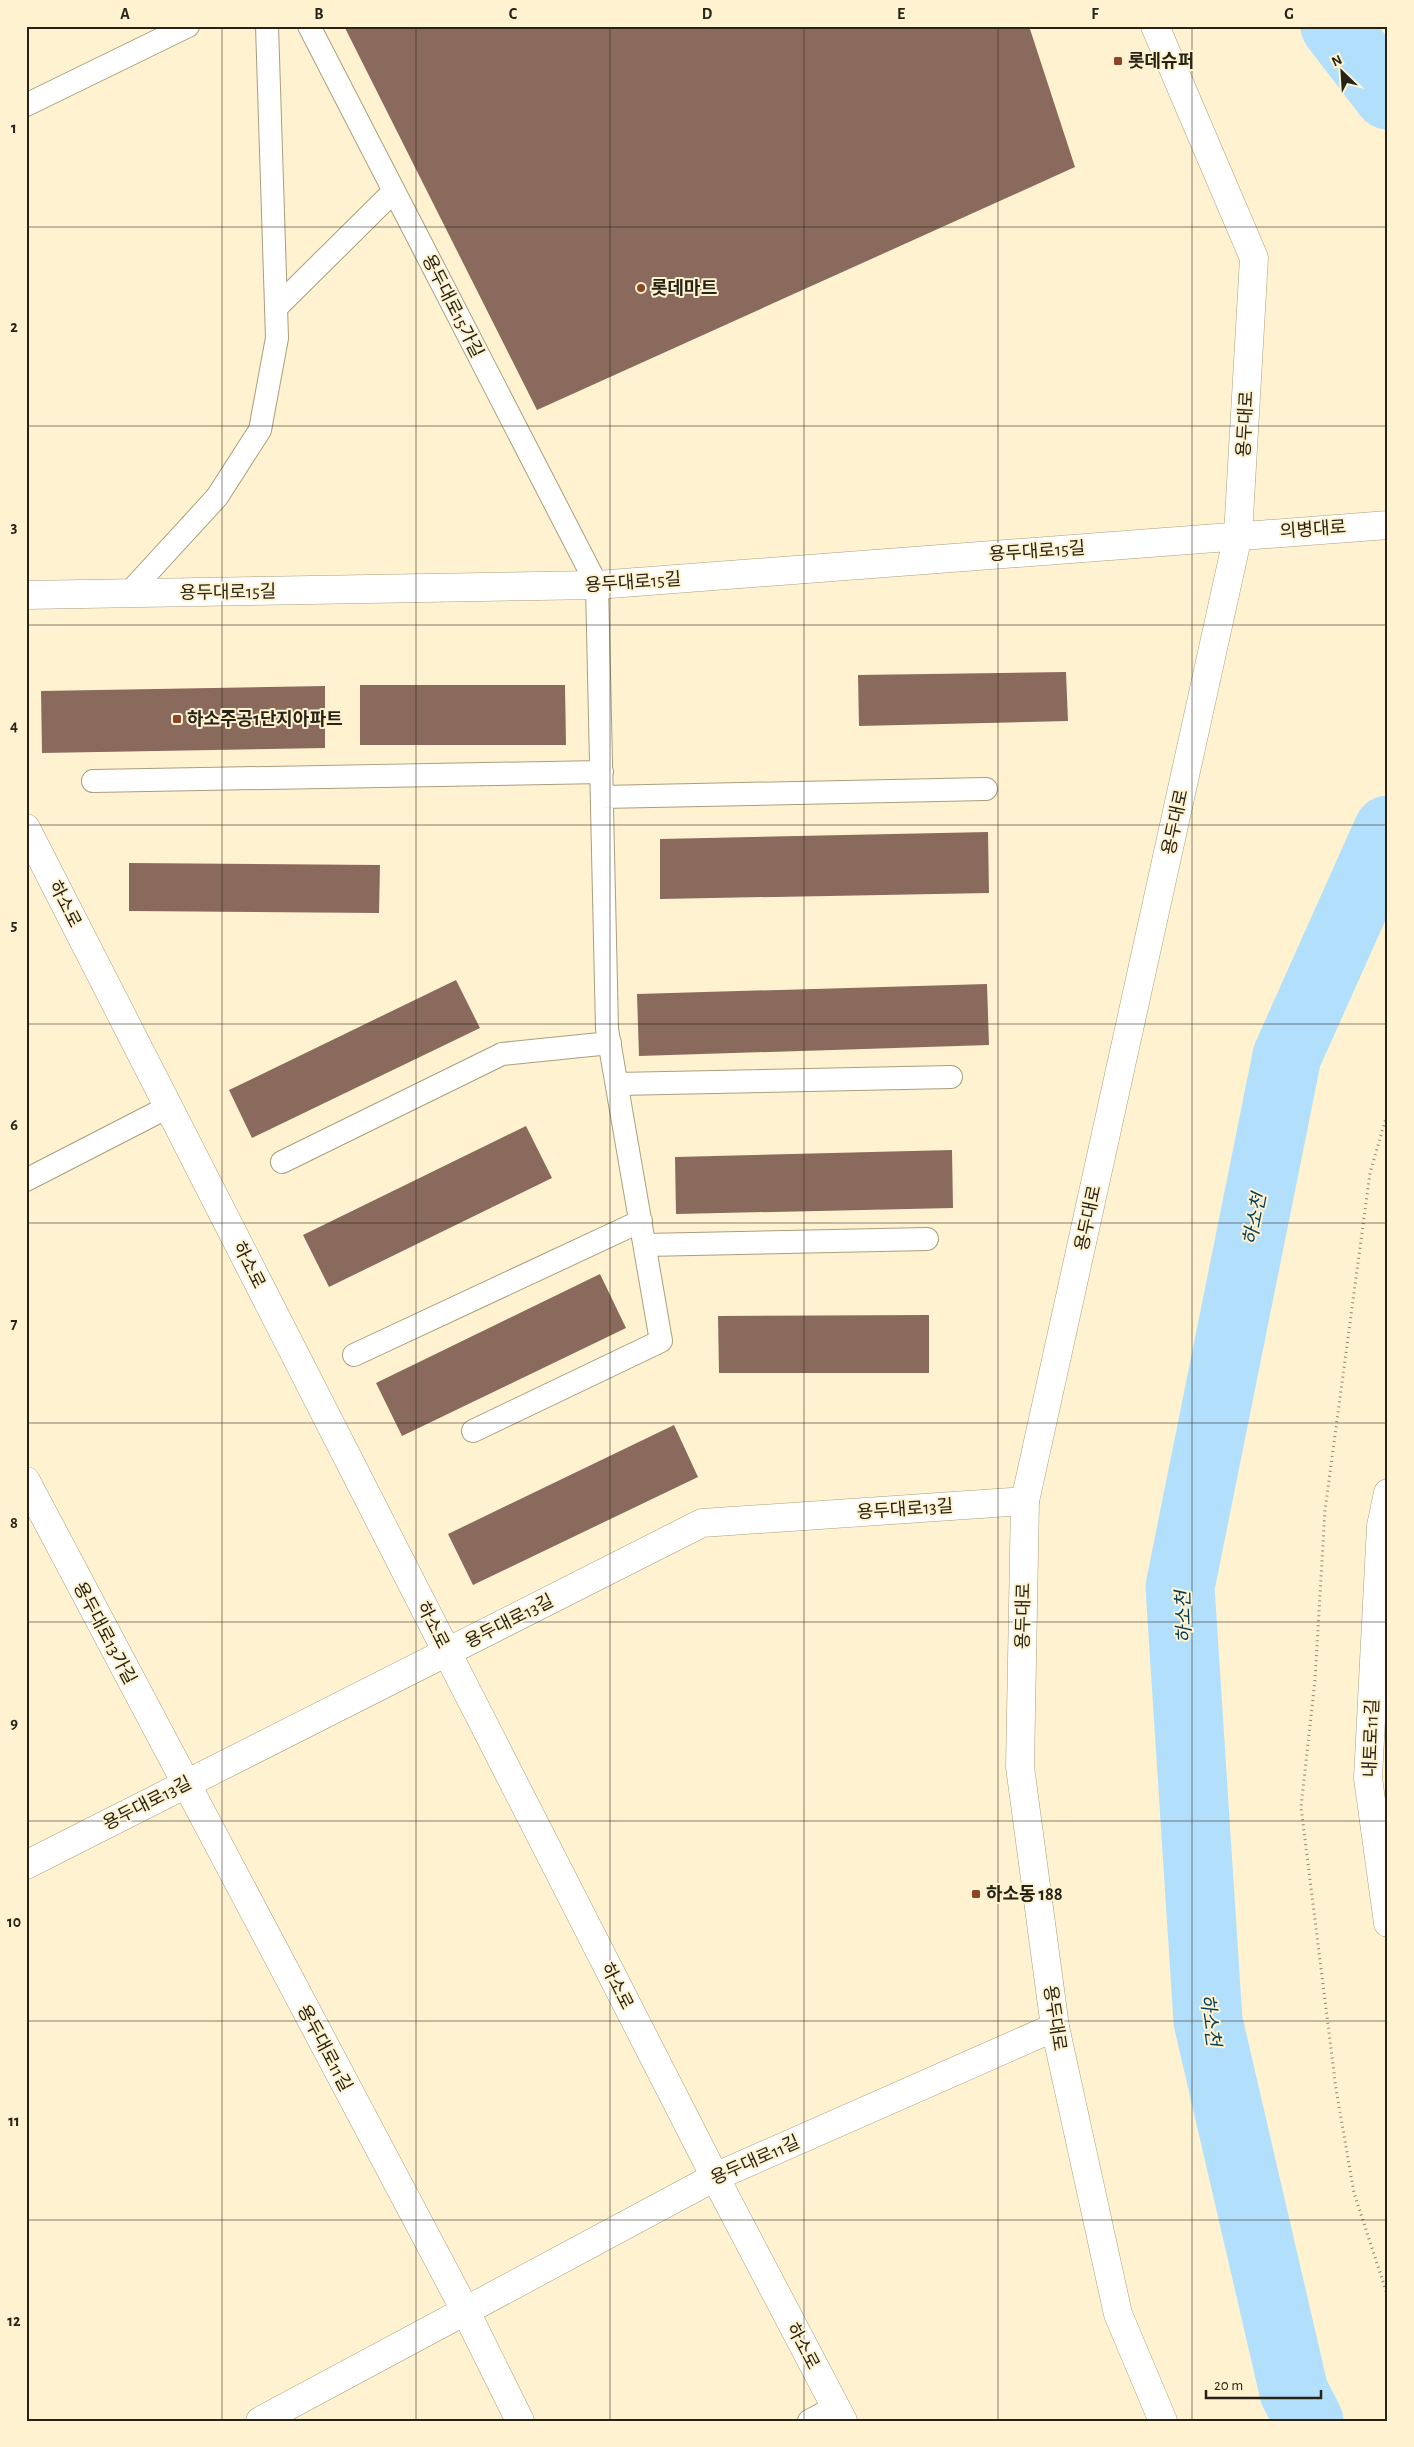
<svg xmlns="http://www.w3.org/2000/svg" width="1414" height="2447" font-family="'Alegreya Sans','Noto Sans KR',sans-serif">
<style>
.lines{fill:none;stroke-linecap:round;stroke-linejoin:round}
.river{stroke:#b2e0fc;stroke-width:69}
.building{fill:#8a6a5c}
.lane-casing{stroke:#aa9e7d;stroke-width:24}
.street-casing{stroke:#aa9e7d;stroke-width:29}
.secondary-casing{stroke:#aa9e7d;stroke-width:29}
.path{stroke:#8e866f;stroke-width:3;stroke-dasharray:1 4;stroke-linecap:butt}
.lane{stroke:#fff;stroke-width:22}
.street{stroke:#fff;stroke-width:28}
.secondary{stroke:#fff;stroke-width:28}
.grid{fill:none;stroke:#272316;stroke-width:1;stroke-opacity:0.55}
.poi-dot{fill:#8e4526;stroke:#fff2d0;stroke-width:2}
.labels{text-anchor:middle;stroke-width:4;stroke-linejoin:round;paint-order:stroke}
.poi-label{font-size:18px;font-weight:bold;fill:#272316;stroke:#fff2d0;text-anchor:start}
.street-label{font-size:18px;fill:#272316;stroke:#fff2d0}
.water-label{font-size:19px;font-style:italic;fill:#003d58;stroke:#fff2d0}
.neatline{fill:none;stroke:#272316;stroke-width:2}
.grid-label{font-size:16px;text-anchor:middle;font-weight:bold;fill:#272316}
</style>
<rect width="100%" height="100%" fill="#fff2d0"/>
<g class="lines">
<path class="river" d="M1335 26 1388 95
M1309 2421 1294 2392 1208 2021 1180 1587 1287 1056 1388 830"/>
</g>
<path class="building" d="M344 26H1029L1075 167 537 410Z
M1066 672 1068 721 859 726 858 675Z
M360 685H565L566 745H360Z
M325 686V748L42 753 41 691Z
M988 832 989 893 660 899V839Z
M129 863 380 865 379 913 129 911Z
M456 980 480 1028 252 1138 229 1090Z
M987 984 989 1045 639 1056 637 994Z
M526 1126 552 1178 329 1287 303 1235Z
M952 1150 953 1208 676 1214 675 1157Z
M600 1274 626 1328 402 1436 376 1383Z
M929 1315V1373H719L718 1316Z
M674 1425 698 1477 473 1585 448 1534Z"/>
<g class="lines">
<g class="lane-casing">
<path id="lane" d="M309 26 597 585 607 1029 661 1341 473 1431
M26 105 188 26
M276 308 394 191
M128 594 217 497 260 430 277 338 267 26
M93 781 602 772
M602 797 986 789
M617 1084 951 1077
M282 1162 502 1054 610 1043
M26 1180 168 1107
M645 1245 927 1239
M354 1355 641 1221
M809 2421 835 2407"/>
</g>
<g class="street-casing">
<path id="street" d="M26 828 715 2177 843 2421
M26 1481 466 2312 520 2421
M1388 1493 1381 1526 1368 1778 1388 1923
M26 1865 702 1523 1025 1501
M260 2421 715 2177 1055 2027"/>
</g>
<g class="secondary-casing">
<path id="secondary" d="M1155 26 1254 258 1238 535 1025 1501 1020 1767 1055 2027 1118 2314 1163 2421
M26 595 597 585 1388 525"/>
</g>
<path class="path" d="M1388 1111 1370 1173 1325 1510 1315 1680 1301 1807 1336 2089 1354 2193 1388 2297"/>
<use href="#lane" class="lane"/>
<use href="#street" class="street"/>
<use href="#secondary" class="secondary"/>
</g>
<path class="grid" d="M222 26V2421M416 26V2421M610 26V2421M804 26V2421M998 26V2421M1192 26V2421M26 227H1388M26 426H1388M26 625H1388M26 825H1388M26 1024H1388M26 1223H1388M26 1423H1388M26 1622H1388M26 1821H1388M26 2021H1388M26 2220H1388"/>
<g class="poi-dot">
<rect x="1113" y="56" width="10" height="10" rx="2.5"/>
<circle cx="641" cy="288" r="5"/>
<rect x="172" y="714" width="10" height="10" rx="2.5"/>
<rect x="971" y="1889" width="10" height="10" rx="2.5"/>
</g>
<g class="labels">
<g class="poi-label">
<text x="1128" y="67">롯데슈퍼</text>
<text x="651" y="294">롯데마트</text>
<text x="187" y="725">하소주공1단지아파트</text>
<text x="986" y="1900">하소동 188</text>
</g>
<g class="street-label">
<text transform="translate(453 306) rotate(63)" y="6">용두대로15가길</text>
<text transform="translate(1245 424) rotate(-87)" y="6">용두대로</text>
<text transform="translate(1313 529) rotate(-4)" y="6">의병대로</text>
<text transform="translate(1037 551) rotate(-4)" y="6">용두대로15길</text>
<text transform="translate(633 582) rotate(-4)" y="6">용두대로15길</text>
<text transform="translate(228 592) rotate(-1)" y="6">용두대로15길</text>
<text transform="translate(1175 822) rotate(-78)" y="6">용두대로</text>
<text transform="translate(65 904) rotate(63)" y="6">하소로</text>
<text transform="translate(1088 1218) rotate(-78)" y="6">용두대로</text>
<text transform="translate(249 1265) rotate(63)" y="6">하소로</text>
<text transform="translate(905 1509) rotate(-4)" y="6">용두대로13길</text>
<text transform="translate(1023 1616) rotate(-89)" y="6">용두대로</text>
<text transform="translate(509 1621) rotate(-27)" y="6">용두대로13길</text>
<text transform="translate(433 1625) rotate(63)" y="6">하소로</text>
<text transform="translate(105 1633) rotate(62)" y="6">용두대로13가길</text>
<text transform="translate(1371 1738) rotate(-88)" y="6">내토로11길</text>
<text transform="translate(147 1803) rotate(-27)" y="6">용두대로13길</text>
<text transform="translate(617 1986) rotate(63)" y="6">하소로</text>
<text transform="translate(1055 2018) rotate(81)" y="6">용두대로</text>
<text transform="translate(325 2048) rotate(62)" y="6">용두대로11길</text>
<text transform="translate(755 2160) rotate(-24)" y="6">용두대로11길</text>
<text transform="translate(803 2346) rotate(62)" y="6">하소로</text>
</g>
<g class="water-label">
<text transform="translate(1254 1219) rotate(-79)" y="7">하소천</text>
<text transform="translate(1183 1617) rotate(-92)" y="7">하소천</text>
<text transform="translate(1211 2020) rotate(82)" y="7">하소천</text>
</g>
</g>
<rect width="1414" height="2447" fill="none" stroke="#fff2d0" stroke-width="55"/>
<g transform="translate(1342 72) rotate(335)" stroke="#fff2d0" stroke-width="4" paint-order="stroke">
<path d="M0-4L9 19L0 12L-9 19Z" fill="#272316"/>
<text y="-8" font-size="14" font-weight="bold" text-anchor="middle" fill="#272316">N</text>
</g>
<path d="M1206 2390v8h115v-8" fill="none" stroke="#272316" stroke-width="2.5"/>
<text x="1214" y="2390" font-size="15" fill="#272316" stroke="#fff2d0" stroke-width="4" paint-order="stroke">20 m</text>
<rect x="28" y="28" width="1358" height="2392" class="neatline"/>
<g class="grid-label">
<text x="125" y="19">A</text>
<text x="319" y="19">B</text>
<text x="513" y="19">C</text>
<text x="707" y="19">D</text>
<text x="901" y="19">E</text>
<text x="1095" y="19">F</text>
<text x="1289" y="19">G</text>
<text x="14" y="133">1</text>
<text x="14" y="332">2</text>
<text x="14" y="532">3</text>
<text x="14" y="731">4</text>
<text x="14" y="930">5</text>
<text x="14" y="1130">6</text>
<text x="14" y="1329">7</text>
<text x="14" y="1528">8</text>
<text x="14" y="1728">9</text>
<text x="14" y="1927">10</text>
<text x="14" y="2126">11</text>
<text x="14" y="2326">12</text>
</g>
</svg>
